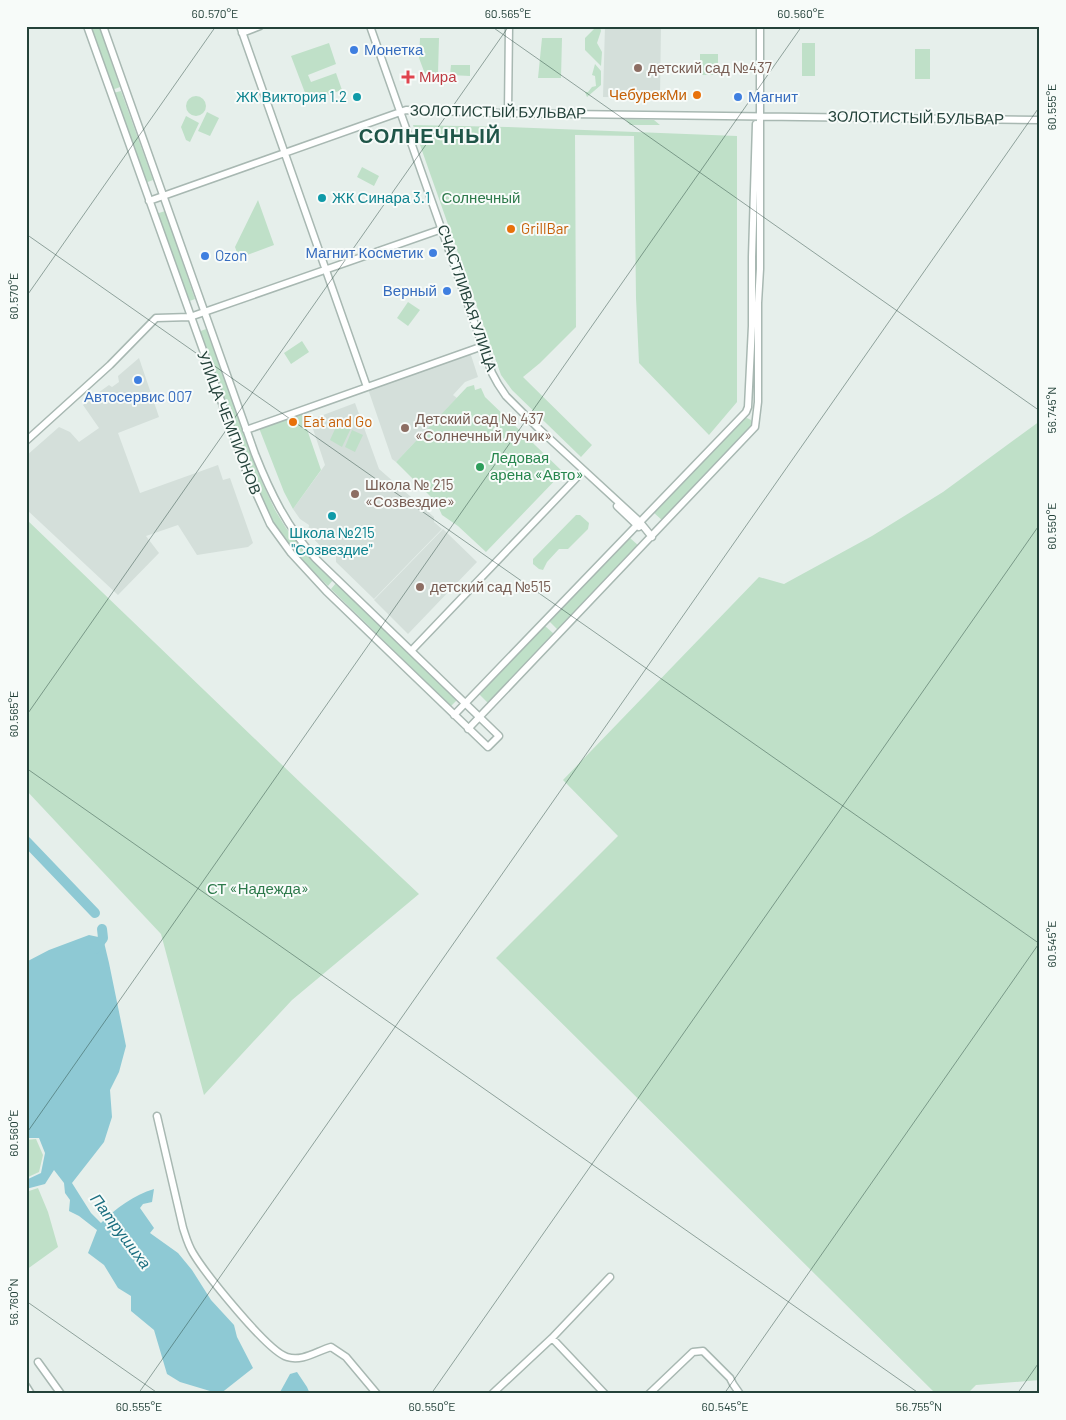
<svg xmlns="http://www.w3.org/2000/svg" width="1066" height="1420" font-family="Barlow,sans-serif">
<style>
.built{fill:#d4dfda}
.green{fill:#bfe0c8}
.water{fill:#8ec9d4}
.lines{fill:none;stroke-linecap:round;stroke-linejoin:round}
.river{stroke:#8ec9d4;stroke-width:10}
.minor-casing{stroke:#a8b8b2;stroke-width:9}
.minor{stroke:#fff;stroke-width:6}
.ticks{fill:none;stroke:#24423a;stroke-width:1;stroke-opacity:0.45}
.shop-dot{fill:#3f7fe0;stroke:#f7fbf9;stroke-width:2}
.education-dot{fill:#8d6e63;stroke:#f7fbf9;stroke-width:2}
.health-dot{fill:#e0444e;stroke:#f7fbf9;stroke-width:2}
.food-dot{fill:#e8710a;stroke:#f7fbf9;stroke-width:2}
.culture-dot{fill:#0f9aa8;stroke:#f7fbf9;stroke-width:2}
.leisure-dot{fill:#2e9e5b;stroke:#f7fbf9;stroke-width:2}
.labels{text-anchor:middle;stroke-width:4;stroke-linejoin:round;paint-order:stroke}
.shop-label{font-size:15px;fill:#366cbe;stroke:#f7fbf9;text-anchor:start}
.education-label{font-size:15px;fill:#785e54;stroke:#f7fbf9;text-anchor:start}
.health-label{font-size:15px;fill:#be3a42;stroke:#f7fbf9;text-anchor:start}
.food-label{font-size:15px;fill:#c56008;stroke:#f7fbf9;text-anchor:start}
.culture-label{font-size:15px;fill:#0d838f;stroke:#f7fbf9;text-anchor:end}
.street-label{font-size:15px;fill:#24423a;stroke:#f7fbf9}
.park-label{font-size:15px;fill:#2d7a4b;stroke:#f7fbf9}
.leisure-label{font-size:15px;fill:#27864d;stroke:#f7fbf9;text-anchor:start}
.water-label{font-size:16px;font-style:italic;fill:#1c6f80;stroke:#f7fbf9}
.district-label{font-size:20px;font-weight:bold;letter-spacing:1px;fill:#1f5548;stroke:#f7fbf9}
.neatline{fill:none;stroke:#24423a;stroke-width:2}
.ticks-label{font-size:12px;text-anchor:middle;fill:#24423a}
</style>
<rect width="100%" height="100%" fill="#e6efeb"/>
<path class="built" d="M605 26H661L660 98 603 97Z
M470 352 478 377 465 382 453 395 457 398 396 462 392 459 368 389Z
M139 358 159 417 118 433 140 493 218 465 223 480 230 478 253 543 248 547 197 555 178 525 146 536 159 553 118 595 26 509V456L59 427 70 432 79 442 99 428 83 405 102 390 109 385 112 387 119 382 118 376Z
M355 403 379 469 434 517V522L442 529 374 599 336 562V555L330 556 308 533 309 525 300 519 293 509 325 465 310 420Z
M443 529 477 562 408 634 374 600Z"/>
<path class="green" d="M90 26H99L120 87 112 90Z
M596 27H600L601 31 597 43 602 52 601 66 585 50V38Z
M420 38H439L438 74H425L419 58Z
M542 38H562L561 78H538Z
M329 43 336 64 308 75 311 82 336 73 342 90 312 100 307 98 291 56Z
M802 43H815V76H802Z
M915 49H930V79H915Z
M700 54H718V75H700Z
M595 64 601 71V85L587 97 585 92H588L592 87 596 86 595 76 592 75Z
M451 65H470V76L450 75Z
M121 91 153 180 145 183 113 93Z
M186 106a10 10 0 1 1 20 0a10 10 0 1 1-20 0Z
M207 112 219 118 210 136 198 131Z
M186 116 199 123 190 142 186 140 181 127Z
M625 119 654 120 660 125H630Z
M413 125 507 127 737 136V402L709 435 639 363 636 298 634 136 575 135 576 327 540 363 523 377 592 445 581 457 512 390 501 375Z
M362 167 379 176 374 186 357 177Z
M258 200 274 245 239 258 235 247Z
M165 211 195 299 187 302 156 214Z
M408 302 420 310 408 326 397 318Z
M206 329 262 482 275 510 286 528 307 555 333 580 328 586 302 560 283 537 269 516 254 485 198 332Z
M302 341 309 352 291 364 284 353Z
M474 385 475 390 481 388 485 397 563 472 486 552 458 526 442 515 436 502 396 462 467 387Z
M301 412 321 470 293 509 284 492 259 428Z
M340 418 353 424 342 447 330 440Z
M747 418 751 420 753 425 663 521 653 512 743 419Z
M1040 421V1380L976 1385 967 1394H936L496 958 618 836 563 780 759 577 784 584 872 536 943 492Z
M352 430 363 435 355 452 345 447Z
M576 515H580L589 523 588 529 568 549H559L547 562 543 570 539 569 533 564V559Z
M26 519 304 786 419 894 292 1000 204 1095 161 934 26 790Z
M630 538 639 546 558 630 549 621Z
M336 583 457 700 451 706 331 589Z
M545 626 554 634 488 703 479 694Z
M36 1139 43 1155 39 1172 26 1178V1140Z
M38 1188 48 1212 58 1247 26 1270 28 1250 26 1243V1192Z"/>
<path class="water" d="M89 935 103 938 109 963 126 1046 119 1072 110 1090 112 1117 104 1142 72 1183 91 1213 101 1223C116 1208 134 1195 154 1189L152 1202 143 1204 140 1208 154 1228 150 1233 178 1253 192 1270 211 1300 234 1325 237 1337 253 1368 220 1394 180 1382 167 1374 154 1330 131 1311V1296L118 1288 104 1265 88 1253 97 1230 79 1216 69 1211 70 1200 65 1193 64 1183 54 1170 45 1184 26 1189V1180L41 1173 45 1153 39 1138H26V962L49 950Z
M297 1372 307 1387 310 1394H279L290 1374Z"/>
<g class="lines">
<path class="river" d="M26 841 95 913
M95 949 103 938 102 929"/>
<g class="minor-casing">
<path id="minor" d="M87 26 247 473 270 524 291 553 326 591 488 747 499 736 315 558C287 527 270 492 255 454L103 26
M240 26 367 387
M370 26 470 310 492 373 498 384 506 396 538 428 639 521 652 537
M242 33 260 26
M508 113 509 26
M149 201 406 110 497 113 1040 120
M246 430 483 346
M26 441 110 365 156 318 190 317 442 229
M617 506 639 527
M411 651 583 471
M454 715 746 412 748 407 752 326V257L756 124
M468 729 755 427 758 402V303L760 269V26
M157 1116 183 1228C186 1237 188 1245 193 1253 205 1273 267 1351 287 1357 302 1362 317 1351 331 1347L346 1357 377 1394
M552 1338 605 1394
M38 1362 61 1394
M26 1386 31 1394
M492 1394 552 1338 610 1277
M649 1394 693 1352 703 1351 730 1378 733 1384 740 1394"/>
</g>
<use href="#minor" class="minor"/>
</g>
<path class="ticks" d="M491 26 1040 411M26 234 1040 944M26 297 216 26M26 716 509 26M26 768 920 1394M26 1134 802 26M26 1301 159 1394M138 1394 1040 106M431 1394 1040 524M724 1394 1040 942M1017 1394 1040 1361"/>
<g class="shop-dot">
<circle cx="354" cy="50" r="5"/>
<circle cx="738" cy="97" r="5"/>
<circle cx="433" cy="253" r="5"/>
<circle cx="205" cy="256" r="5"/>
<circle cx="447" cy="291" r="5"/>
<circle cx="138" cy="380" r="5"/>
</g>
<g class="education-dot">
<circle cx="638" cy="68" r="5"/>
<circle cx="405" cy="428" r="5"/>
<circle cx="355" cy="494" r="5"/>
<circle cx="420" cy="587" r="5"/>
</g>
<path class="health-dot" d="M405.5 69.5h5v5h5v5h-5v5h-5v-5h-5v-5h5z"/>
<g class="food-dot">
<circle cx="697" cy="95" r="5"/>
<circle cx="511" cy="229" r="5"/>
<circle cx="293" cy="422" r="5"/>
</g>
<g class="culture-dot">
<circle cx="357" cy="97" r="5"/>
<circle cx="322" cy="198" r="5"/>
<circle cx="332" cy="516" r="5"/>
</g>
<circle class="leisure-dot" cx="480" cy="467" r="5"/>
<g class="labels">
<g class="shop-label">
<text x="364" y="55">Монетка</text>
<text x="748" y="102">Магнит</text>
<text x="423" y="258" text-anchor="end">Магнит Косметик</text>
<text x="215" y="261">Ozon</text>
<text x="437" y="296" text-anchor="end">Верный</text>
<text x="138" y="402" text-anchor="middle">Автосервис 007</text>
</g>
<g class="education-label">
<text x="648" y="73">детский сад №437</text>
<text x="415" y="424">Детский сад № 437<tspan x="415" dy="17">«Солнечный лучик»</tspan></text>
<text x="365" y="490">Школа № 215<tspan x="365" dy="17">«Созвездие»</tspan></text>
<text x="430" y="592">детский сад №515</text>
</g>
<g class="health-label">
<text x="419" y="82">Мира</text>
</g>
<g class="food-label">
<text x="687" y="100" text-anchor="end">ЧебурекМи</text>
<text x="521" y="234">GrillBar</text>
<text x="303" y="427">Eat and Go</text>
</g>
<g class="culture-label">
<text x="347" y="102">ЖК Виктория 1.2</text>
<text x="332" y="203" text-anchor="start">ЖК Синара 3.1</text>
<text x="332" y="538" text-anchor="middle">Школа №215<tspan x="332" dy="17">"Созвездие"</tspan></text>
</g>
<g class="street-label">
<text transform="translate(498 112) rotate(1)" y="5">ЗОЛОТИСТЫЙ БУЛЬВАР</text>
<text transform="translate(916 118) rotate(1)" y="5">ЗОЛОТИСТЫЙ БУЛЬВАР</text>
<text transform="translate(467 298) rotate(71)" y="5">СЧАСТЛИВАЯ УЛИЦА</text>
<text transform="translate(229 423) rotate(69)" y="5">УЛИЦА ЧЕМПИОНОВ</text>
</g>
<g class="park-label">
<text x="481" y="203">Солнечный</text>
<text x="258" y="894">СТ «Надежда»</text>
</g>
<g class="leisure-label">
<text x="490" y="463">Ледовая<tspan x="490" dy="17">арена «Авто»</tspan></text>
</g>
<g class="water-label">
<text transform="translate(121 1231) rotate(53)" y="6">Патрушиха</text>
</g>
<g class="district-label">
<text x="430" y="143">СОЛНЕЧНЫЙ</text>
</g>
</g>
<rect width="1066" height="1420" fill="none" stroke="#f7fbf9" stroke-width="55"/>
<rect x="28" y="28" width="1010" height="1364" class="neatline"/>
<g class="ticks-label">
<text x="215" y="18">60.570°E</text>
<text x="508" y="18">60.565°E</text>
<text x="801" y="18">60.560°E</text>
<text transform="translate(1052 107) rotate(-90)" y="4">60.555°E</text>
<text transform="translate(14 296) rotate(-90)" y="4">60.570°E</text>
<text transform="translate(1052 410) rotate(-90)" y="4">56.745°N</text>
<text transform="translate(1052 526) rotate(-90)" y="4">60.550°E</text>
<text transform="translate(14 714) rotate(-90)" y="4">60.565°E</text>
<text transform="translate(1052 944) rotate(-90)" y="4">60.545°E</text>
<text transform="translate(14 1133) rotate(-90)" y="4">60.560°E</text>
<text transform="translate(14 1302) rotate(-90)" y="4">56.760°N</text>
<text x="139" y="1411">60.555°E</text>
<text x="432" y="1411">60.550°E</text>
<text x="725" y="1411">60.545°E</text>
<text x="919" y="1411">56.755°N</text>
</g>
</svg>
